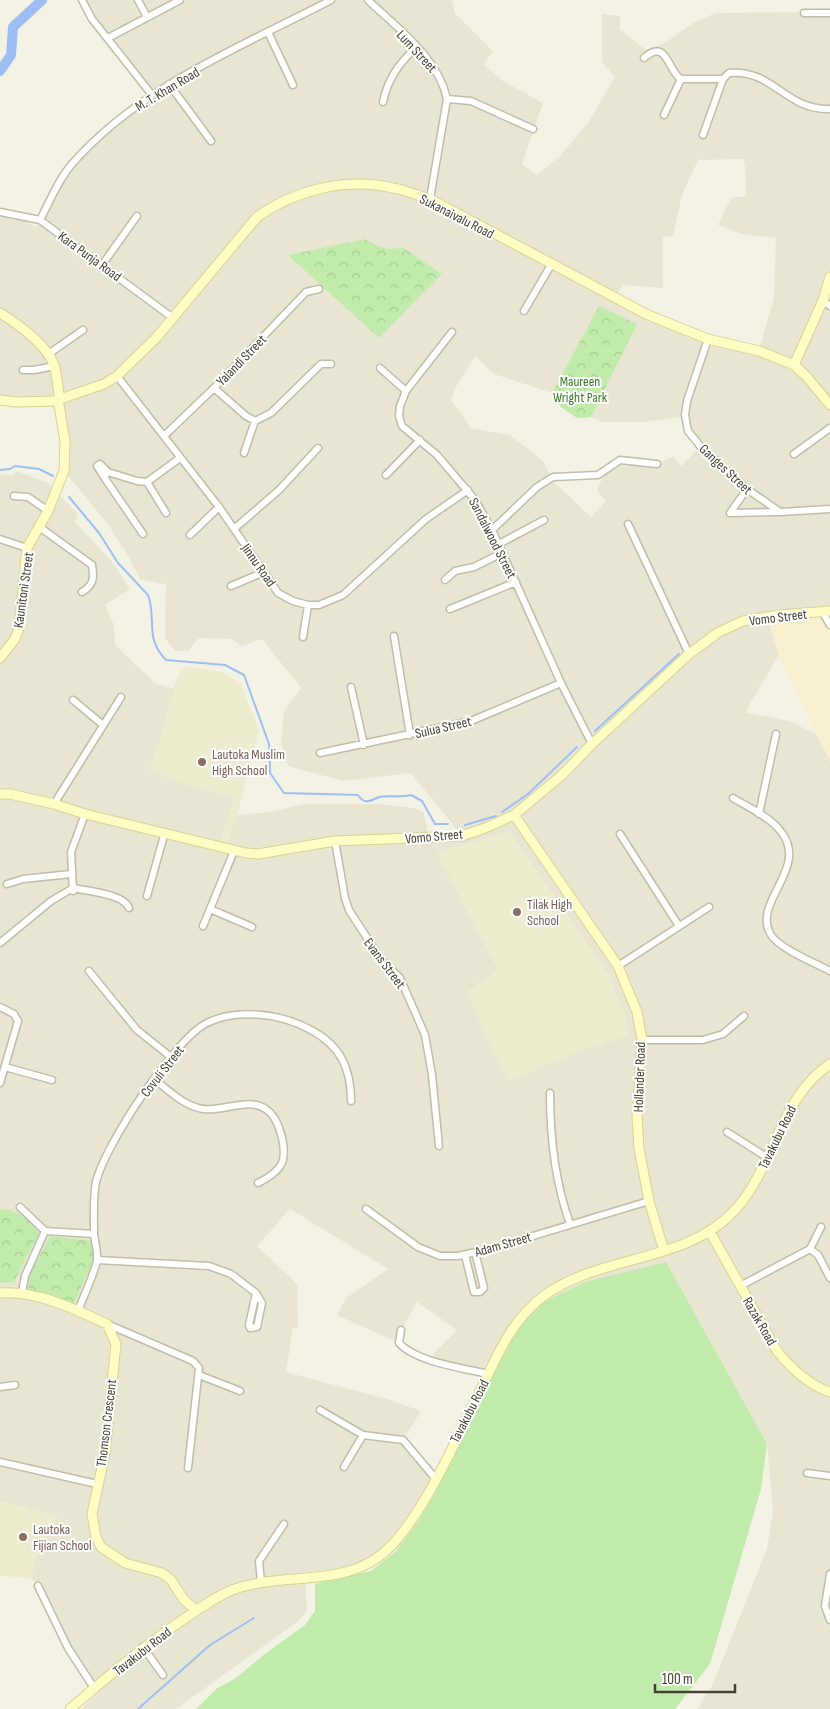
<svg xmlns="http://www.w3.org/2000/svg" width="830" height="1709" font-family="'Sofia Sans Condensed',sans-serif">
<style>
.residential{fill:#e8e6d3;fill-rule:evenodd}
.commercial{fill:#f7efce}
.education{fill:#eeecce}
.grass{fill:#c1ebab}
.forest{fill:url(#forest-crowns)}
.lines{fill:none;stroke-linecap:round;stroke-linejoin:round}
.stream{stroke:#9dbef5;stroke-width:2}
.river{stroke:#9dbef5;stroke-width:10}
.street-casing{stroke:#c0bca7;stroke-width:9}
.secondary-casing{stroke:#d7d392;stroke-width:11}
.street{stroke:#fff;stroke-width:6}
.secondary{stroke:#fffdc4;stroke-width:9}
.education-dot{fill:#8d6e63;stroke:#fff;stroke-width:2}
.labels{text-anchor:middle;stroke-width:4;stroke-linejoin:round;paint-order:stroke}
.street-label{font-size:14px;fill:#474334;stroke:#fff}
.park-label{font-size:14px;fill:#337c24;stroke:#fff}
.education-label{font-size:14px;fill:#785e54;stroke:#fff;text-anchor:start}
</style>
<defs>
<pattern id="forest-crowns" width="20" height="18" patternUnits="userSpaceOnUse" patternTransform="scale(1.25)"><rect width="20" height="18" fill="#c1ebab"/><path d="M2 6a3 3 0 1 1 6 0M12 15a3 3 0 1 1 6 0" fill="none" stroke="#a7cb94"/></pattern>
</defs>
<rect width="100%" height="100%" fill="#f4f2e5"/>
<path class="residential" d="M82 0H452L455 13 493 51 484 64 501 80 543 103 522 164 537 175 560 156 588 123 615 77 602 62V14L620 16V29L646 50 663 44 696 21 716 13 830 12V277L823 299 830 306V610L767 617 779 655 745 712 789 721 816 734 830 761V1709H697L712 1686 767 1549 773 1512 767 1443 585 1282 546 1301 491 1375 432 1360 434 1353 457 1330 417 1302 401 1330 399 1343 337 1315 346 1298 388 1269 290 1209 257 1246 297 1284 298 1328H293L286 1372 390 1400 421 1411 403 1440 435 1478 436 1485 420 1519 397 1550 391 1546 374 1561 305 1579 307 1611 297 1622 176 1709H81L98 1693 68 1648 38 1586 31 1578 36 1558 56 1517 0 1501V474L13 475 17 471 48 483 78 514 75 522 114 564 130 589 105 605 114 625 115 645 156 684 173 688 182 670 187 667 222 672 240 683 259 730 237 815 271 812 304 804H380L414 808 424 813 429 838 462 836 411 773 343 781 288 766 281 744 284 712 301 688 262 639 242 646 231 639 199 638 188 651H175L165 638 166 585 140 579 129 557 107 523 64 471 59 405 0 400V216L22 220 36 227 59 183 72 164 117 121 152 95 92 19ZM743 159 745 165 746 196 731 198 718 225 742 234 776 238 774 298 759 350 708 339 614 299 623 285 663 288V236L673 237 682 195 698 160ZM475 356 494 374 552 393 561 407 577 418 591 417 602 422H644L685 416 688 431 700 447 681 466 674 457 656 463 624 466 609 462 597 491 606 501 591 517 553 481 543 461 510 435 471 428 451 400 456 387Z"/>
<path class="commercial" d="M830 611V762L779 655 767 617Z"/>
<path class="education" d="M187 667 222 672 240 683 259 730 228 846 220 844 234 797 180 783 151 769 176 683 182 670Z
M509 831 607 972 625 1014 629 1036 576 1052 509 1082 466 993 498 970 437 853Z
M0 1501 57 1516 36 1558 31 1578 0 1576Z"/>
<path class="grass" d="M666 1262 767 1444 761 1489 710 1664 675 1709H196L216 1689 236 1678 266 1653 305 1625 315 1611V1584L371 1571 397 1550 420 1519 504 1349 523 1322 546 1301 585 1282Z"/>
<path class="forest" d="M365 239C378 246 387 252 402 247L442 274 379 338 288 255Z
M599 306 637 324 591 417 577 418 561 407 552 393Z
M7 1209 27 1218 39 1233 14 1282 0 1283V1210Z
M50 1236 92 1241 94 1259 70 1312 28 1294 29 1277Z"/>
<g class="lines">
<path class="stream" d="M0 470 10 469 15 466 39 469 53 476
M69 497 99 533 118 563 148 595C157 619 144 638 166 660L225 665 244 675 269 744 270 773 284 793 358 795C361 799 363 802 368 801 372 801 376 798 379 797 391 795 400 798 411 795L422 801 435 824H448
M595 731 679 654
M502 812 528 794 577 747
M465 825 496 816
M138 1709 210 1645 254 1618"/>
<path class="river" d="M0 71 11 55 13 27 42 0"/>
<g class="street-casing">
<path id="street" d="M82 0 92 19 152 95
M138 0 147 17
M368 0C398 29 438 57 447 99L430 199
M804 13H830
M268 32 293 85
M108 38 180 0
M644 58C667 37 668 72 681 79H723
M169 84 211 141
M447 99 471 101 533 129
M383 102C388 78 399 64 416 47
M664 115 681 79
M703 135 723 79 729 73C774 69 784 110 830 109
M0 212 40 220 173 318
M40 220C50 201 58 180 72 164 140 86 241 47 331 0
M102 265 137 216
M823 300 830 306
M524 311 551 265
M452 332 406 391 400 406 399 416 402 426 437 455 475 500 492 530 561 683 592 744
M708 339 687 401 685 415 688 431 701 447 747 489 780 512 830 509
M47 355 83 330
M380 368 406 391
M23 370H34L55 366
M117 376 219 507 278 593 293 601 308 605H319L343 595 426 519 468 490
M214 388 246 416 255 421 271 413 321 364H331
M164 436 214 388 306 292 319 289
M244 453 255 421
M794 454 830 428
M386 475 420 440
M104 477 97 466 100 464 108 472
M147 482 166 513
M747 489 730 513 779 512
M14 496 28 497 48 511
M628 524 689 654
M38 526 92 565C94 578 94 585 82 592
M234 529 279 490 318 448
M492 530 537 487 553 477 598 475 620 460 657 464
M143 534 104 477 108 472 137 481 147 482 180 458
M190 535 219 507
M0 539 27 548
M499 544 544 520
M445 580 455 571 474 567 502 553
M231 586 264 572
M450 609 516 582
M823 613 830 625
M394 636 410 735
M303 637 308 605
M351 687 364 745
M73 700 103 725
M320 753 471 721 561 683
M733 798C748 807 766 815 778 828 814 867 750 901 771 935 780 949 815 963 830 971
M54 804 121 697
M759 814 776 734
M620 834 679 926
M335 841 345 898 349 910 380 958 400 978 425 1035 432 1075 439 1146
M7 884 23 879 71 874
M73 891 71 852 85 814
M147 896 165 832
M210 909 252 927
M203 926 234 851
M0 943 51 901 73 888C87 891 124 894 129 908
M618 966 709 907
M89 971 137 1030 171 1057
M0 1007 14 1014 18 1021 0 1083
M642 1040H703L723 1034 744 1016
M5 1067 52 1080
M154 1079C169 1091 184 1106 203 1109 224 1112 249 1096 267 1110 279 1118 286 1146 283 1160 280 1171 268 1178 258 1183
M550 1093C550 1138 555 1182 570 1224
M727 1132 768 1158
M20 1207 45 1231
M366 1209 418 1247 440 1256H458L490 1249 649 1201
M45 1231 94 1234
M810 1249 821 1227
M465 1255 474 1292H480L484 1288 475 1252
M97 1260 209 1266 231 1274 256 1293 262 1303 257 1327 250 1328 249 1325 256 1293
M740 1286 810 1249 818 1255 830 1278
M22 1292 25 1276 45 1231
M78 1311C84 1295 93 1277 97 1261 98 1253 95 1243 94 1234 94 1220 93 1195 96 1182 105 1145 173 1042 205 1024 236 1007 282 1014 311 1030 341 1046 351 1069 351 1101
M107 1324 193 1361 199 1368 188 1468
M401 1330 399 1343C416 1362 463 1368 488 1374
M199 1375 240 1391
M0 1387 15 1385
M320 1410 363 1435 403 1440 435 1478
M0 1462 97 1484
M344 1467 363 1435
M807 1473 830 1476
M830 1574 825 1606 830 1620
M261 1582 259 1561 284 1524
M38 1586 68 1648 94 1688
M143 1647 163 1675"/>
</g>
<g class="secondary-casing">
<path id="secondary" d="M0 313C18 324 49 346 55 368 57 377 58 386 59 395
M794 365 823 300 830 277
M63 398 104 384 117 376 156 338 257 217C295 190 346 177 393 188 406 190 418 196 430 199L648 315 708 339 759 351 794 365 807 377 830 405
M0 400 17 402 54 401
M0 658 15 639 19 628 27 548 48 511 64 471 65 442 59 405
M0 794H10L54 804 85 814 246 853 258 854 335 841 462 836 485 828 514 815 562 775 592 744 689 654 719 632 743 621 779 615 830 611
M514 815 618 966 637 1012 642 1040 637 1117 639 1148 649 1201 664 1251
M710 1232 777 1351C791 1368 808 1385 830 1392
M0 1293C37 1290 74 1309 107 1324L116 1344 105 1453 92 1514 96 1537 101 1547 125 1563 162 1573 171 1580 184 1600 196 1610
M70 1709C105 1679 140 1649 178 1623 196 1611 211 1599 232 1590 285 1570 348 1591 391 1546 428 1507 459 1433 483 1385 498 1353 513 1320 541 1298 599 1253 686 1265 736 1209 775 1165 780 1097 830 1064"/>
</g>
<use href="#street" class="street"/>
<use href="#secondary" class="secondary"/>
</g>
<g class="education-dot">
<circle cx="202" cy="762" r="5"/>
<circle cx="517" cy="912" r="5"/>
<circle cx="23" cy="1537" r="5"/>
</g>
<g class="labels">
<g class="street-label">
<text transform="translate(417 51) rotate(47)" y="5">Lum Street</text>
<text transform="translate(167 89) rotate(-31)" y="5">M. T. Khan Road</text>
<text transform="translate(457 216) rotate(27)" y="5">Sukanaivalu Road</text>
<text transform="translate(90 256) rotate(36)" y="5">Kara Punja Road</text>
<text transform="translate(241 360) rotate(-46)" y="5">Yalandi Street</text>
<text transform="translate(726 469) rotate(43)" y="5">Ganges Street</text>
<text transform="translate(493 538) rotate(63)" y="5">Sandalwood Street</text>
<text transform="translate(259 565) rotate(55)" y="5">Jinnu Road</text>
<text transform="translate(23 590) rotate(-82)" y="5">Kaunitoni Street</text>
<text transform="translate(778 617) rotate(-7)" y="5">Vomo Street</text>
<text transform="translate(443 727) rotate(-13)" y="5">Sulua Street</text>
<text transform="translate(434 836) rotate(-5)" y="5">Vomo Street</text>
<text transform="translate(385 963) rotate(53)" y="5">Evans Street</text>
<text transform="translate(162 1071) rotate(-52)" y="5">Covuli Street</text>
<text transform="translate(639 1077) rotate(-88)" y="5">Hollander Road</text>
<text transform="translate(777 1137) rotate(-64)" y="5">Tavakubu Road</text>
<text transform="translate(503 1244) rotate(-16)" y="5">Adam Street</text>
<text transform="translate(760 1321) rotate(60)" y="5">Razak Road</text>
<text transform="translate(469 1411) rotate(-63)" y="5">Tavakubu Road</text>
<text transform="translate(106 1423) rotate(-83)" y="5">Thomson Crescent</text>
<text transform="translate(142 1651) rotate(-38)" y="5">Tavakubu Road</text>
</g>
<g class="park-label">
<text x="580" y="386">Maureen<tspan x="580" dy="16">Wright Park</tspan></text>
</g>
<g class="education-label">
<text x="212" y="759">Lautoka Muslim<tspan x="212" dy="16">High School</tspan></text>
<text x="527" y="909">Tilak High<tspan x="527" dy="16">School</tspan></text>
<text x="33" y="1534">Lautoka<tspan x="33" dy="16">Fijian School</tspan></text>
</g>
</g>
<path d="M655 1684v8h80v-8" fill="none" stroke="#474334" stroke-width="2.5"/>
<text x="662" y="1684" font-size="15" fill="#474334" stroke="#ffffff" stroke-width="4" paint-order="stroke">100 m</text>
</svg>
